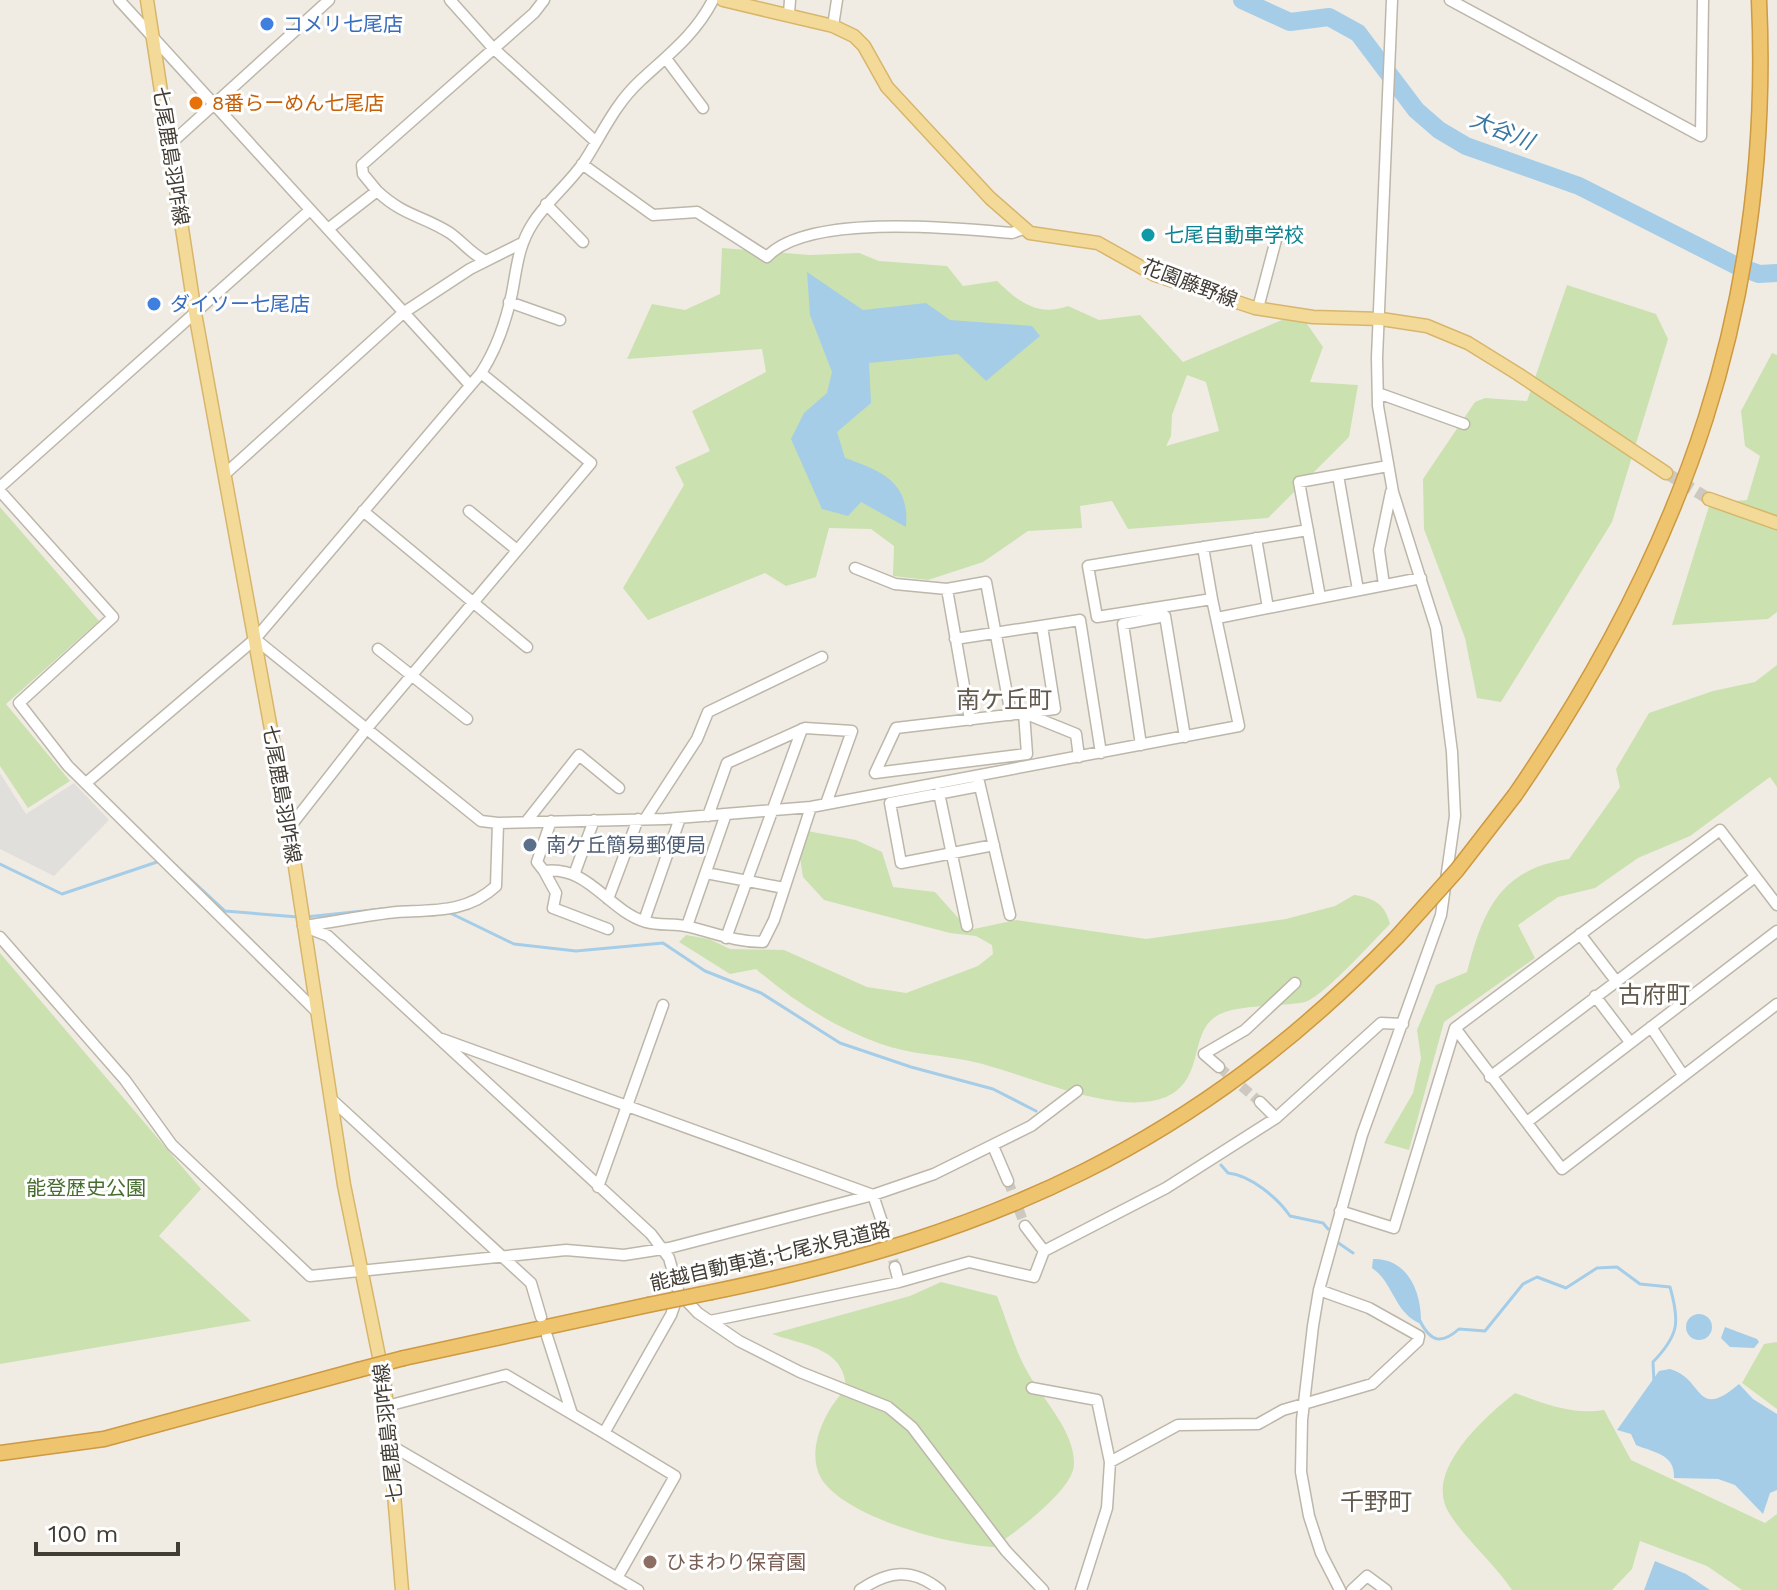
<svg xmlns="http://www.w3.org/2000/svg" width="1777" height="1590" font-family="'Work Sans','Noto Sans JP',sans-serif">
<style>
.green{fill:#cbe1b0;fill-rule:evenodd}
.parking{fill:#e1dfdc}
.water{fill:#a5cde8}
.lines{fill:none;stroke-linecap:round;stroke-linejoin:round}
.stream{stroke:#a5cde8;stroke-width:3}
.river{stroke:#a5cde8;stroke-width:18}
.minor-tunnel{stroke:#cdc9c1;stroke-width:10;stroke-dasharray:10 5;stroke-linecap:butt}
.major-tunnel{stroke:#cdc9c1;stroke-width:12;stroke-dasharray:12 6;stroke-linecap:butt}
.minor-casing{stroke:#bdb7aa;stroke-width:13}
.major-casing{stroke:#d7b66b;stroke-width:15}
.highway-casing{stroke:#cd9941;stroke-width:17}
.minor{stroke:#fff;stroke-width:10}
.major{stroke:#f4da99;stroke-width:12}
.highway{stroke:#efc46f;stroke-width:14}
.highway-bridge-casing{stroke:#cd9941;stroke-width:17;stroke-linecap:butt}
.highway-bridge{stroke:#efc46f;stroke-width:14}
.shop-dot{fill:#3f7fe0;stroke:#fff;stroke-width:3}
.food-dot{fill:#e8710a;stroke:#fff;stroke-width:3}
.culture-dot{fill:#0f9aa8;stroke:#fff;stroke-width:3}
.service-dot{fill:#5c6f8a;stroke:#fff;stroke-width:3}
.education-dot{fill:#8d6e63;stroke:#fff;stroke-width:3}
.labels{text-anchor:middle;stroke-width:6;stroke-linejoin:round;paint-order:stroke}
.shop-label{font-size:20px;fill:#366cbe;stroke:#fff;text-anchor:start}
.food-label{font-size:20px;fill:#c56008;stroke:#fff;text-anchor:start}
.street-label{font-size:20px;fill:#413c34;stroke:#fff}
.culture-label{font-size:20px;fill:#0d838f;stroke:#fff;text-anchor:start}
.service-label{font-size:20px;fill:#4e5e75;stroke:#fff;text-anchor:start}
.park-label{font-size:20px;fill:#466d2e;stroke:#fff}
.education-label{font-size:20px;fill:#785e54;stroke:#fff;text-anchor:start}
.water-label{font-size:22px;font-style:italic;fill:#3976a2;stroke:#fff}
.quarter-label{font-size:24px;fill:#635a4d;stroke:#fff}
</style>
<rect width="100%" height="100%" fill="#f0ece4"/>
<path class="green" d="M722 248 810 255 859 253 879 261 947 266 963 286 997 281C1019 302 1037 317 1068 306L1099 320 1140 315 1183 362 1282 320 1305 321 1323 347 1310 382 1358 385 1349 437 1268 518 1128 529 1112 501 1080 506 1082 528 1028 531 983 562 928 580 893 576 894 546 871 529 829 528 816 577 786 586 765 573 648 620 623 588 684 485 675 467 710 451 692 411 766 372 762 349 627 359 652 304 685 310 720 294ZM1187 375 1206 382 1219 431 1166 446 1171 436 1172 415Z
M1567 285 1656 314 1668 339 1612 522 1501 702 1477 698 1465 638 1424 529 1423 479 1475 402 1485 398 1527 401Z
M1772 353 1777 355V612L1768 619 1672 625 1710 503 1747 500 1760 456 1745 446 1741 411Z
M0 507 99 621 6 704 70 781 28 808 0 766Z
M1777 665V787L1770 777 1690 836 1638 858 1595 888 1558 897 1518 925 1535 958 1444 1022 1409 1150 1384 1143 1413 1093 1421 1058 1417 1030 1436 985 1467 972C1483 910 1500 869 1569 859L1620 787 1616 769 1649 713 1713 691 1755 682Z
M807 831 856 840 882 852 893 887 935 892 969 930 1016 920 1146 939 1286 919 1335 906 1354 895C1374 898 1385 904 1390 924 1374 940 1323 997 1305 1002 1281 1007 1241 1004 1220 1014 1187 1030 1207 1079 1166 1097 1114 1118 1023 1072 970 1061 941 1055 908 1054 881 1044 834 1027 793 1001 756 969L730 974 679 942 686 935 709 939 730 949 784 950 867 987 906 993 978 966 993 954 992 945 976 936 950 933 824 900 803 877 798 844Z
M0 953 201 1189 159 1236 251 1321 0 1364Z
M941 1282 997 1296C1007 1321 1014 1348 1027 1371 1042 1399 1075 1431 1074 1464 1074 1490 1014 1533 994 1547 950 1545 845 1518 821 1478 805 1450 826 1408 846 1389 845 1348 806 1346 772 1334L910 1296Z
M1777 1342V1409L1742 1383 1764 1344Z
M1515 1393C1546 1404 1571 1415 1604 1410L1631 1460 1765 1523 1777 1514V1590H1742L1707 1566 1640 1541 1632 1569 1612 1590H1512C1494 1563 1465 1539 1449 1513 1423 1471 1485 1417 1515 1393Z"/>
<path class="parking" d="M0 773 26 814 74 783 109 820 54 876 0 849Z"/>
<path class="water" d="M807 272 863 310 926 303 950 320 1032 326 1040 336 986 381 958 354 869 363 871 403 837 432 845 458C882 471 910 482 906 527L861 502 848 516 822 509 791 439 804 413 827 393 832 372 810 315Z
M1373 1259C1409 1258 1422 1294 1421 1324 1394 1313 1394 1283 1372 1268Z
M1686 1327a13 13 0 1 1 26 0a13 13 0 1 1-26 0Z
M1725 1327 1757 1339 1759 1342 1754 1348 1730 1347 1721 1338Z
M1670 1369C1704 1378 1695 1422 1739 1384L1753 1399 1777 1414V1490L1770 1493 1763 1514 1735 1485 1718 1479 1674 1478C1675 1454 1655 1453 1636 1445L1631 1434 1617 1430 1659 1371Z
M1655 1561 1686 1574 1710 1590H1644Z"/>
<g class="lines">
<path class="stream" d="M173 863 225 911 298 917
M0 864 62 894 160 861
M401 907 433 906
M448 912 514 944 576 951 663 943 705 971 761 993 840 1043 911 1067 993 1089 1036 1111
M306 917 382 909
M1221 1165 1228 1173C1250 1175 1278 1198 1290 1216L1323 1223 1328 1229
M1337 1242 1353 1253
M1420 1321C1431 1343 1442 1344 1459 1329L1485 1331 1523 1284 1537 1277 1566 1288 1597 1268 1617 1267 1640 1284 1670 1287C1680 1322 1679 1335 1653 1362L1654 1383"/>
<path class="river" d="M1242 0 1290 22 1329 17 1358 33 1416 110 1439 130 1466 146 1579 186 1735 265 1759 274 1777 273"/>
<path class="minor-tunnel" d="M1219 1067 1260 1102
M1008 1181 1025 1226
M885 1231 895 1267"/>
<path class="major-tunnel" d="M1666 473 1709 499"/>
<g class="minor-casing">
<path id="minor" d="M119 0 470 385
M450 0 492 47 595 141
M1450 0 1701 136 1703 0
M789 14 790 0
M833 26 837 0
M667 60 703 108
M168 146 329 0
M582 164 653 215 697 212 767 257C807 213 955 228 1012 233L1023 229
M377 191C405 217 422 215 450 233 463 242 471 254 486 261
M546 204 583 242
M328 229 377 191 363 174 362 165 534 13 544 0
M509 302 560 320
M1258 308 1277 236
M1378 393 1464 424
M225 474 403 313 470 269 520 244
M1338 475 1358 590
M0 487 310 210
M0 491 113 617 19 703 68 766 317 1012
M363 511 527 647
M469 511 517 550
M1256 538 1268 608
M1203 547 1212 599
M855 568 895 584 947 589
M1384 585 1379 550 1391 492
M1320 597 1299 482 1388 466
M1217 618 1421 578
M1042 626 1055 709 1024 713 1027 754 875 773 896 728 1024 713 1076 734 1079 757
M255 639 481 821 498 823 665 819 811 807 1239 726 1212 599 1097 617 1088 566 1308 530
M955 639 1080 620 1101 753
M378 649 467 719
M970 720 947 589 986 582 1011 715
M1141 745 1123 624 1165 616 1185 737
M979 782 1010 915
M86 783 255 639 481 373C497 348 506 322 512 293 517 267 518 246 533 223 547 201 569 184 584 162 602 134 615 104 640 81 668 55 695 35 713 0
M979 786 890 803 901 863 994 845
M939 793 967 926
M708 816 727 763 805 728 852 731 827 801
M645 819 697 739 708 712 822 657
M551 821 537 862 544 871C589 865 607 910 646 922 660 926 676 923 690 927 715 933 736 942 763 942L774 920 811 807
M526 822 579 755 619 788
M289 828 368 727 591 463 481 373
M544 871 556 893 553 908 608 929
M706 873 784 888
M574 875 594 820
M608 899 638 819
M644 921 680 818
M303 926 328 936 651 1234 669 1258 679 1293 698 1313 739 1341 800 1372 888 1407 912 1427 1006 1551 1043 1590
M304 926C335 922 366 915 397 912 434 910 467 913 496 886L498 823
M687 926 726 814
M1580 934 1616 981
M0 937 125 1080 172 1145 310 1276 566 1250 624 1255 669 1248 873 1195 934 1174 1031 1126 1077 1091
M726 938 802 729
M1595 996 1630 1042
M1651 1027 1683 1075
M1455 1028 1562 1169 1777 1004
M442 1039 873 1195 885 1231
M1219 1067 1204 1054 1245 1030 1295 983
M1490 1077 1755 877
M330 1098 531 1283 541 1317
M1260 1102 1276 1118
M1527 1122 1777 931
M993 1146 1008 1181
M598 1187 663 1005
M1340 1211 1394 1228 1455 1028 1720 830 1777 905
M1025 1226 1044 1251
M895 1267 899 1282
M710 1321 899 1282 969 1262 1034 1277 1044 1251 1166 1188 1276 1118 1381 1023 1403 1024
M547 1336 572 1414
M1032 1388 1097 1400 1110 1462 1107 1508 1081 1590
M387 1406 506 1375 604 1433
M392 1446 638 1590
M1110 1462 1178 1425 1258 1424 1283 1410 1372 1384 1418 1341 1419 1336 1369 1308 1319 1290
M617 1578 675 1476 604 1433 671 1315 678 1295
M860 1590C888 1571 912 1567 940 1590
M1340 1590 1321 1553 1309 1516 1301 1472 1302 1420 1313 1326 1319 1290 1362 1135 1441 915 1455 816 1452 752 1436 628 1393 492 1378 406 1377 358 1392 0
M1352 1590 1367 1576 1386 1590"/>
</g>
<g class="major-casing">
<path id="major" d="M147 0 195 313 289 828 344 1185 385 1386 402 1590
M723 0 833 26 854 36 864 46 887 87 990 198 1030 233 1098 243 1155 275 1255 308 1313 317 1381 319 1427 326 1468 343 1518 374 1666 473
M1709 499 1777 523"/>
</g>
<g class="highway-casing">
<path id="highway" d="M1515 795C1684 549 1773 302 1759 0
M712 1292C992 1235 1195 1146 1397 937
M404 1358 648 1305
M0 1453 104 1439 358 1370"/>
</g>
<use href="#minor" class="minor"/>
<use href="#major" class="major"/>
<use href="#highway" class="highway"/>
<g class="highway-bridge-casing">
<path id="highway-bridge" d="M1397 937 1457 870 1515 795
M648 1305 712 1292
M358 1370 404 1358"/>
</g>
<use href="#highway-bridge" class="highway-bridge"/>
</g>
<g class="shop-dot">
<circle cx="267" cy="24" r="8"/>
<circle cx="154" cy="304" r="8"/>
</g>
<circle class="food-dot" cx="196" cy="103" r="8"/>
<circle class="culture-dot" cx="1148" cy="235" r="8"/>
<circle class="service-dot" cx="530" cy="845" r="8"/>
<circle class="education-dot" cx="650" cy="1562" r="8"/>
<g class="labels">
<g class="shop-label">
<text x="283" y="31">コメリ七尾店</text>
<text x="170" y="311">ダイソー七尾店</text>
</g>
<g class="food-label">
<text x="212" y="110">8番らーめん七尾店</text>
</g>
<g class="street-label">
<text transform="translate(171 156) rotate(81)" y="7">七尾鹿島羽咋線</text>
<text transform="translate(1190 283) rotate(21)" y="7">花園藤野線</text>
<text transform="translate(282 794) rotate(80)" y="7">七尾鹿島羽咋線</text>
<text transform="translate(770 1256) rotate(-13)" y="7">能越自動車道;七尾氷見道路</text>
<text transform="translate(388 1433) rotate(-96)" y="7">七尾鹿島羽咋線</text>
</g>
<g class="culture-label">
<text x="1164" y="242">七尾自動車学校</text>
</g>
<g class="service-label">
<text x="546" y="852">南ケ丘簡易郵便局</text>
</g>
<g class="park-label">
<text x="86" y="1195">能登歴史公園</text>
</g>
<g class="education-label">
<text x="666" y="1569">ひまわり保育園</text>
</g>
<g class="water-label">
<text transform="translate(1502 130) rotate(22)" y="8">大谷川</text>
</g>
<g class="quarter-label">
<text x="1004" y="708">南ケ丘町</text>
<text x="1654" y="1003">古府町</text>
<text x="1376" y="1510">千野町</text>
</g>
</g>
<path d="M36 1542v12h142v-12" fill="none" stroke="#413c34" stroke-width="4"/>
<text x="48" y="1542" font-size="24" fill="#413c34" stroke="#ffffff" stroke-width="6" paint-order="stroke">100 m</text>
</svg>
